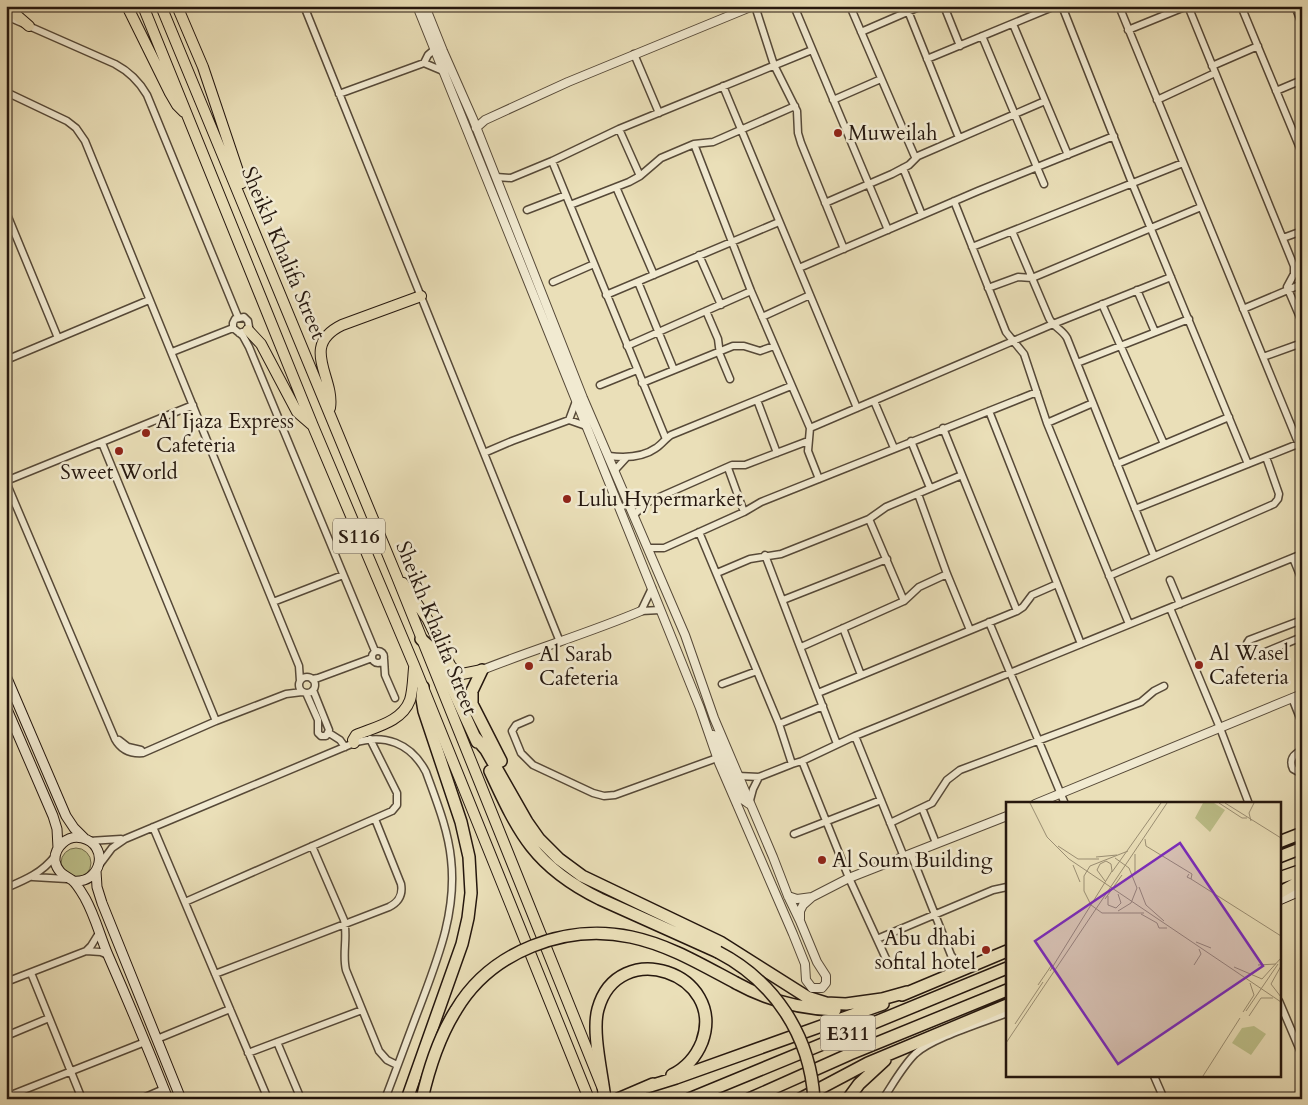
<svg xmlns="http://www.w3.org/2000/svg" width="1308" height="1105" font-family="Cardo,serif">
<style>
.green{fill:#bdc08a;stroke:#716c4c}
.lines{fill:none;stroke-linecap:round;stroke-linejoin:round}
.minor-casing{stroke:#564938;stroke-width:9}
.tertiary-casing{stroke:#564938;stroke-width:10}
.secondary-casing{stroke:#25170e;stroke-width:11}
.trunk-casing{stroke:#25170e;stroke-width:12}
.motorway-casing{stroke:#25170e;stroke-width:14}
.minor{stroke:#f1ead1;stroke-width:6}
.tertiary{stroke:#f1ead1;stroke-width:8}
.secondary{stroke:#f1ead1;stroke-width:9}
.trunk{stroke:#eadfb8;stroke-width:10}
.motorway{stroke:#eadfb8;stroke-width:11}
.motorway-bridge-casing{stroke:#25170e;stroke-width:14;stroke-linecap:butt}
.motorway-bridge{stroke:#eadfb8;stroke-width:11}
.poi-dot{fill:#8f2418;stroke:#f1ead1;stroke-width:2}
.labels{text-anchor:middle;stroke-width:5;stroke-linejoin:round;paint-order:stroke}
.shield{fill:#f1ead1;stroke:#625648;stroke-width:1}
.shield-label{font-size:20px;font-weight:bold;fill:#25170e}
.poi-label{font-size:21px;fill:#25170e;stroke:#f1ead1;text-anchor:start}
.street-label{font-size:21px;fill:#25170e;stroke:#f1ead1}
.inset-road{fill:none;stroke:#9b8f74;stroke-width:1}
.view{fill:#7b2cbf;fill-opacity:0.15;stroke:#7b2cbf;stroke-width:2.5}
.inset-edge{fill:none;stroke:#25170e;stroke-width:2.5}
</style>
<rect width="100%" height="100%" fill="#eadfb8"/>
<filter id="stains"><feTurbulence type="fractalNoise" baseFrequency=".004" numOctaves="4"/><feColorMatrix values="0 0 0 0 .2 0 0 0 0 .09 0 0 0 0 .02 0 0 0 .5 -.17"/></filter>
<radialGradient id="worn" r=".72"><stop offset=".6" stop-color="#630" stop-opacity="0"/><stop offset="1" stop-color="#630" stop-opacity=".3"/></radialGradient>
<path class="green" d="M61 863a15 15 0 1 1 30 0a15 15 0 1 1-30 0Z"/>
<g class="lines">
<g class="minor-casing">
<path id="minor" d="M304 6 560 642
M755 6 774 65 797 111 798 133 801 143 844 249
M794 6 888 230
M850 6 915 157
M944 6 960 46
M1062 6 1132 183 1248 464
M1119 6 1302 452
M1188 6 1294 266V274L1287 287 1302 322
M1241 6 1302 153
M1295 6 1302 24
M908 11 959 138
M6 16 115 64C130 72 139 81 147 95L238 317
M1013 24 1068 155
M1128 30 1187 6
M861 32 921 6
M982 36 1044 184
M634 54 659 113
M927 59 1055 6
M424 63 428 55 435 49
M1212 66 1258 46
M723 86 857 408
M1276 91 1302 80
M6 92 67 121 76 128 85 141C155 317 228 491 299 666L300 681
M339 94 424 63 443 71
M833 100 881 79
M1157 100 1215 73
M619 129 640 176
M694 144 751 291 810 428 808 451 819 479
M552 161 666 439
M903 168 922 215
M496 177 511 178 552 161 619 129 812 50
M616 187 654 275
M954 201 1006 332 1024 354 1047 423 1129 624
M825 203 892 174 909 165 918 156 1045 101
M570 205 629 182 640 176 661 158 694 144 713 142 795 106
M527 210 566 195
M6 212 58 338
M1012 231 1049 318C1053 327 1062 329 1067 338L1154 556
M1283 238 1302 231
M972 247 1183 163
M699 255 721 305
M799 268 978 191 1114 136
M553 282 594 264
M638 282 674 370
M988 288 1018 277 1032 278 1201 207
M1137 290 1155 332
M606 295 779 222
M1102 304 1164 444
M1243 309 1302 284
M706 311 718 339 720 355 730 379
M762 317 810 295
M239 333 246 331 249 327 248 321 244 317 235 319 233 323V328L243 336 249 347 375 651
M627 346 751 291
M172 352 233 328
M1263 357 1302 343
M6 360 149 300
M1077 363 1189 319
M642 383 733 346H744L760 351 774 346
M600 385 637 370
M757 400 777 453
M874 401 894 448
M989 411 1081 644
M569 420 576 401
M1047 423 1093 403
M810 428 1053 324 1171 277
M943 428 1017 611
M911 441 930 488
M102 443 216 721
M484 453 512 441 569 420 586 426
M609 456C625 458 642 458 656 448 661 445 665 439 671 435L791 386
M1117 464 1229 417
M728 468 744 512
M615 470 626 458
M6 481 193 405
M6 482 115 739C121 750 130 754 143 753L216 721 286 694 302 692
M918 494 947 574 970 630
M629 503H646
M1135 509 1298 444
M634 515 646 503 732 465H745L808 441
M869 519 904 601
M699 532 779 724 792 764
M649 548H664L744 512 761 502 1037 392
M765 555 837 744
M1293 558 1302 580
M717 573 750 559 781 554 869 519 886 507 962 475
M1109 576 1274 504 1278 499 1279 494 1266 457
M1170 580 1180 604
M783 600 887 559
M273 602 343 575
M1170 608 1220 728 1249 804
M641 611 652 588
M641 611 660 610
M1302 620 1249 640C1245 645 1245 651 1251 655H1258L1302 637
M989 622 1065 804
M843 628 861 675
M801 647 904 601 919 587 947 574
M372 657a6 6 0 1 1 12 0a6 6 0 1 1-12 0Z
M384 659 385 675 395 698
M299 685a8 8 0 1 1 16 0a8 8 0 1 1-16 0Z
M312 679 318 678 372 658
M722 684 757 671
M306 693 318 720V733L321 736H326L329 730 313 690
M818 693 1017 611 1023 607 1032 595 1057 584
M1292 698 1302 723
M530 719 516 725 512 731 521 753 533 765 593 793 604 796 615 795 717 758
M779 724 823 706
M329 733 340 740 345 747
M855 736 904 857
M119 740 128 747 141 750
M1302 750C1293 754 1289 760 1293 769L1302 774
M802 761 849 878 888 963
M738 776 759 777 792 764 802 761 855 736 1302 554
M749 804 753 789 759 777
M922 808 936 843
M890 823 932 803 947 780 960 770 1141 702 1154 691 1164 686
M153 827 268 1099
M794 834 881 800
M89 841 121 839
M312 846 344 920C348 937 342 954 346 970L379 1051 387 1060 397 1065
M911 854 951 955 958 964 966 967
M100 864 112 848 125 839 354 743C384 733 411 743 426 772 436 800 448 829 451 859 457 911 438 958 420 1006 408 1037 397 1068 385 1099
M33 877 67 879
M6 888C25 880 42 873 55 856
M185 902 392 811 397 805V793L370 739
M877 939 993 890 1007 887
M86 951 101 952 108 955
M31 973 82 1099
M215 974 389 907C399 902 403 895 401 884L375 819
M6 982 86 951 91 946 99 933
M1279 1001 1302 1055
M6 1036 49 1018
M157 1039 230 1009
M277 1042 301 1099
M248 1053 362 1010
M1154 1076 1164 1099
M6 1097 145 1042
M141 1099 164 1089
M883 1099C893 1084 902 1067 915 1054 932 1038 982 1023 1007 1013"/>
</g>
<g class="tertiary-casing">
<path id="tertiary" d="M417 6 700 708 719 763 793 934 805 964 806 980 812 988H822L826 983V976L817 962 800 921 788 896 773 857 714 718 685 635 583 398 473 119 443 51 425 6
M476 128 485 120 568 82 753 6
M482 670C535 649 589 633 641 611
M713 735 742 799 749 804
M1035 804 1302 694
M788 896 797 899 812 897
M800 919V911L803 905 812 897 849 878 1007 816"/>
</g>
<g class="secondary-casing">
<path id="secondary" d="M6 676 66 816 74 828 84 838
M6 707 53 816 57 829 58 848
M96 871 97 887 102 903 181 1099
M73 881C102 884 110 845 82 838 68 834 54 847 55 861 57 872 64 875 72 880 77 884 82 893 85 898 95 916 100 936 108 955 129 1003 149 1051 168 1099
M1279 900 1302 890"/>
</g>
<g class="trunk-casing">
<path id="trunk" d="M6 6 29 26
M127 6 170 93 177 105 184 112
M143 6 313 426 414 665 589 1099
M161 6 397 577 607 1099
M177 6 203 67 242 183
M248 330 261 344 297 412 312 425
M330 408C335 377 299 346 342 325L421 296
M403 583 428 620 450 665 455 671 462 674 482 670
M354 743 353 740 356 735C375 727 402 722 410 700 413 690 413 678 414 668"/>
</g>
<g class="motorway-casing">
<path id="motorway" d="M421 639 430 647 438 657 477 742
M482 670 472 691V704L501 761
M475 737 486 750 527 822 539 839 559 859 582 876 720 942 807 997 826 1003 846 1004 882 999 907 992
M490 771C519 834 535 867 600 899L718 952
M1279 842 1302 833
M1279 857 1302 848
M1279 878 1302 870
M1279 893 1302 880
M736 983C767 1000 799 1009 835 1010
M902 995 1007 951
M647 1087 676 1078 883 1004
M604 1092C601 1069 592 1030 598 1009 618 936 727 973 702 1042 696 1057 686 1068 672 1075
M407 1099 462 944 468 918 471 893 469 857 461 822 424 711 422 699 423 687
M618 1099 653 1084
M689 1099 1007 968
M749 1099 850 1054 1007 990
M800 1099 868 1063 1007 1005
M848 1099 859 1084 885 1060"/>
</g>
<use href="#minor" class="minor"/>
<use href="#tertiary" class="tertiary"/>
<use href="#secondary" class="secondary"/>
<use href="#trunk" class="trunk"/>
<use href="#motorway" class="motorway"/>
<g class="motorway-bridge-casing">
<path id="motorway-bridge" d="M718 952C774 981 810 1035 814 1099
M422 1099C429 1068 439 1037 456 1010 491 951 566 923 631 937 669 945 702 965 736 983"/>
</g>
<use href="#motorway-bridge" class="motorway-bridge"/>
</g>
<g class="poi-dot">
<circle cx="838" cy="133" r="5"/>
<circle cx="146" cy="433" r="5"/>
<circle cx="119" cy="451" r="5"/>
<circle cx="567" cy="499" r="5"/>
<circle cx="1199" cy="665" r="5"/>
<circle cx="529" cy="666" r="5"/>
<circle cx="822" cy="860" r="5"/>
<circle cx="986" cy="950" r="5"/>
</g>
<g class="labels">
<g class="shield">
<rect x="333" y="518.5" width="52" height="35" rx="4"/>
<rect x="820.5" y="1015.5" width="55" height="35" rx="4"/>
</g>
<g class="shield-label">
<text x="359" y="543">S116</text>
<text x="848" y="1040">E311</text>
</g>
<g class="poi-label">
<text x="848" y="140">Muweilah</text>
<text x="156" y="428">Al Ijaza Express<tspan x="156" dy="24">Cafeteria</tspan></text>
<text x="119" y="479" text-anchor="middle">Sweet World</text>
<text x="577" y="506">Lulu Hypermarket</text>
<text x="1209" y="660">Al Wasel<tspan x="1209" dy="24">Cafeteria</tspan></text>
<text x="539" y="661">Al Sarab<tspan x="539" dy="24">Cafeteria</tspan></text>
<text x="832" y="867">Al Soum Building</text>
<text x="976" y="945" text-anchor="end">Abu dhabi<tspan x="976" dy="24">sofital hotel</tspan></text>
</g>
<g class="street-label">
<text transform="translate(284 253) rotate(67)" y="7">Sheikh Khalifa Street</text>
<text transform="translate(437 628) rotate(68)" y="7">Sheikh Khalifa Street</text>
</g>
</g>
<g transform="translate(1006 802)">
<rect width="275" height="275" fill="#eadfb8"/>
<path d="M197 1H208L219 8 204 30 189 16ZM248 224 260 232 245 253 226 241 236 226Z" fill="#bdc08a"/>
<path class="inset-road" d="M24 1 41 35 63 57 275 200M213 1 236 16H241M219 1 275 36M245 19 243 11 248 1M139 37 140 44 186 72 185 77 181 75 183 72M52 44 72 57H93M122 49 84 64 78 74V89L85 103 96 111H138M129 52V72M90 55 111 53M109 56 123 66 131 86 125 101 112 109M67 63 74 80M106 70 155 1M185 77 275 134M133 85 140 103 158 119M102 94V103L110 106 115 101 112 92M99 97 116 73M135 112 151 121 153 126H161M190 140 205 146M188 163 195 152 193 147M252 163 270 162M275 164 265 182 275 195M228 165 256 177 275 156M44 169 106 69 105 62 100 59 94 62 91 68 99 79M32 183 45 164M240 209 272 162M237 210 248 193 244 181M243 214 255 196H267M9 222 37 180M0 241 161 1M197 274 234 216"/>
<path class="view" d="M174 41 257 164 112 262 29 139Z"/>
<rect width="275" height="275" class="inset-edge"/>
</g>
<rect width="1308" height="1105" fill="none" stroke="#eadfb8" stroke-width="25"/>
<rect x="8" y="8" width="1293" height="1090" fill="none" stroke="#25170e" stroke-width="2.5"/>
<rect x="12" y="12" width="1283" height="1080" fill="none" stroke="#25170e"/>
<rect width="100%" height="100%" filter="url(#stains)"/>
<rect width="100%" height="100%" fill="url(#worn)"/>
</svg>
